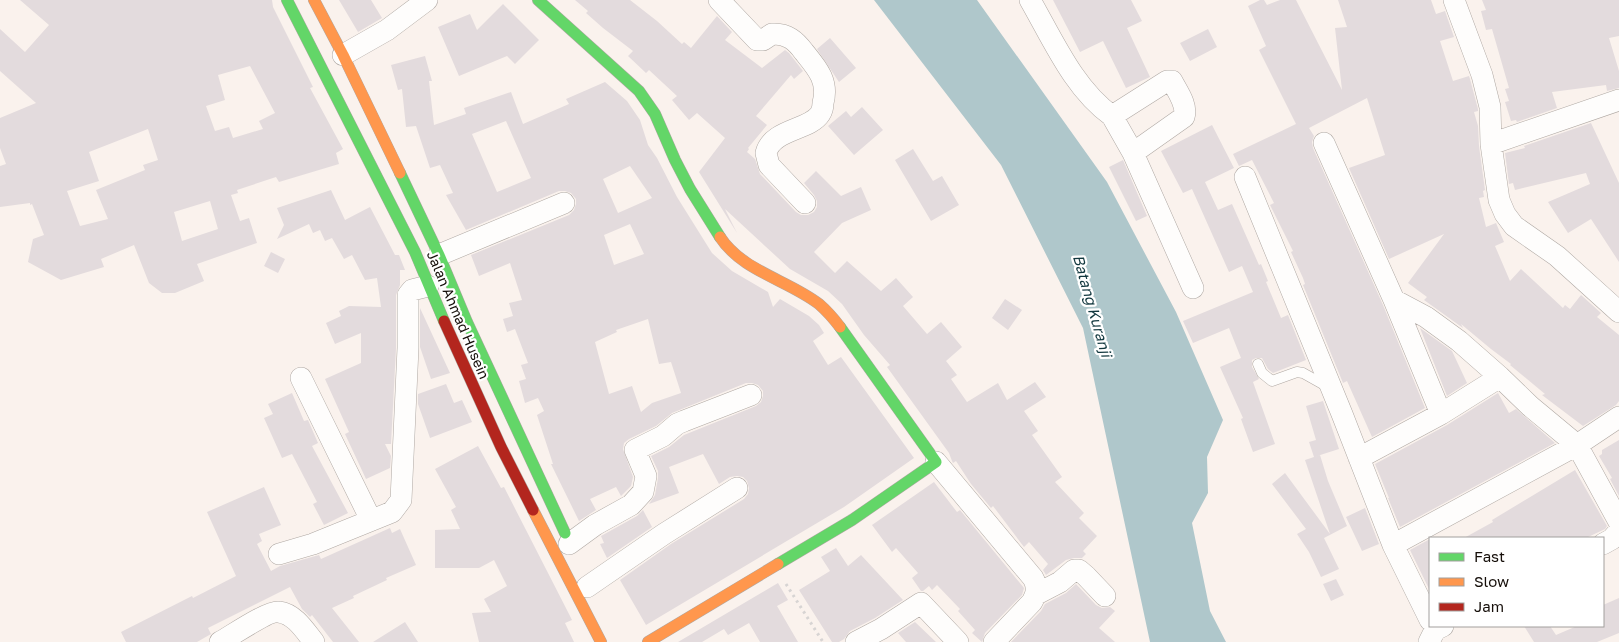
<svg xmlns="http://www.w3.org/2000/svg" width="1619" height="642" font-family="'Golos Text',sans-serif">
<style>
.water{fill:#afc7cb}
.building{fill:#e3dbdd;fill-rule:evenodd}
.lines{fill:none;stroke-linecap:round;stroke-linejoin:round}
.lane-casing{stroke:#afa8a3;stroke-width:11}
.street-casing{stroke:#afa8a3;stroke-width:22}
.fast-casing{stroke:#afa8a3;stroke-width:12}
.slow-casing{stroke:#afa8a3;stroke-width:12}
.jam-casing{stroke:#afa8a3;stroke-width:12}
.path{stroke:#d7d4d3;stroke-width:3;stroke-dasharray:2.5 4;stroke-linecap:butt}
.lane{stroke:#fefdfc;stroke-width:10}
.street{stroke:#fefdfc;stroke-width:21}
.fast{stroke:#63d668;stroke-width:11}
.slow{stroke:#ff974d;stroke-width:11}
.jam{stroke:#b3261e;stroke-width:11}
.labels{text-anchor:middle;stroke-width:4.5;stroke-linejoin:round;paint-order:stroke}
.street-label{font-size:14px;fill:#160f0a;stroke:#fff}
.water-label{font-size:15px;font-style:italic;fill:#11373e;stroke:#fff}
</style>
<rect width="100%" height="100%" fill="#faf2ed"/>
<path class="water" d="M874 0H977L1107 182 1176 312 1223 420 1207 457 1208 493 1192 523 1210 611 1226 642H1150L1083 328 1001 165Z"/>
<path class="building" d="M20 0H272L273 7 313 87 310 88 343 149 336 153 339 164 279 182 276 177 237 190 238 193 231 195 240 221 249 218 257 243 197 264 204 281 175 293H162L149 283 134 245 101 259 104 267 61 280 28 262 33 239 44 235 32 204 30 205V203L0 207V166L6 164 0 148V118L36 103 0 71V29L25 52 49 25ZM250 66 275 113 259 121 263 129 233 138 229 127 215 131 206 106 225 100 218 75ZM148 129 158 160 143 165 145 170 96 190 108 219 80 226 67 191 99 181 89 152ZM210 201 218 229 182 241 174 212Z
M339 0H371L382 18 358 32Z
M575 0H630L657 21 682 44 684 42 691 48 717 16 732 32 725 40 762 68 785 50 789 53 803 71 794 79 791 75 756 116 767 125 748 148 749 149 747 152 755 159 760 174 796 212 801 215H808L814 212 817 207V201L814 195 804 183 816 171 841 196 861 187 871 210 842 223 814 252 835 273 847 261 881 291 896 278 913 297 903 306 927 334 941 322 962 347 946 361 957 375 951 379 967 402 998 383 1007 400 1035 382 1046 397 1024 411 1038 431 1032 435 1062 477 1055 482 1084 513 1079 518 1097 536 1083 551 1086 554 1082 558H1074L1066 560 1046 575 1043 570 1048 564 1029 542 1024 547 993 506 991 508 971 484 956 461 953 463 952 461 949 453 887 367 890 365 864 335 842 304 828 291 790 269 725 209 737 233 699 172 725 138 697 113 689 120 672 100 677 96 649 70 646 73 628 56 633 51 603 28 586 13 588 11Z
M1053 0H1131L1142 21 1127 28 1150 77 1126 88 1103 41 1080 52Z
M1260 0H1264L1267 5 1280 0H1296L1342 90 1335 28 1347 27 1338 0H1431L1436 14 1445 11 1454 37 1440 41 1453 81 1469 76 1470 79 1478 109V111L1474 112 1478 126 1479 146 1485 190 1483 191 1484 197 1479 198 1486 227 1496 223 1504 242 1495 246 1510 281 1521 269 1563 308 1565 305 1570 309 1581 295 1601 313 1597 317 1619 335V401L1616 405 1583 426 1542 395 1545 394 1510 365 1511 364 1491 349 1461 324 1463 328 1424 300 1427 297 1408 283 1444 234 1389 259 1349 168 1385 155 1367 98 1309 128 1314 136 1312 142 1313 148 1383 305 1425 408 1372 437 1347 381 1343 383 1303 285 1305 284 1303 278 1291 252 1293 251 1270 205 1274 203 1252 160 1239 166 1233 154 1296 124 1259 50 1266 46 1248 6Z
M1482 0H1619V36L1609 38 1619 71V88L1607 91 1606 85 1552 92 1557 108 1517 122 1516 120 1511 121 1505 102 1509 101 1505 89 1509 88 1492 29 1486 30 1481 11 1486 10Z
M503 4 539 40 515 64 507 56 459 76 438 27 470 14 477 30Z
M1208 29 1217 47 1190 61 1180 43Z
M830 38 856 68 839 82 817 49Z
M425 56 432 81H429L434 125 466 114 464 108 511 92 523 124 569 104 566 99 605 82 627 101 640 120 648 145 657 158 677 197 712 253 732 271 768 292 773 307 780 299 809 316 819 325 824 333 813 341 828 365 841 357 914 458 844 507 646 625 620 580 671 544 744 499 748 494 749 488 747 481 743 477 737 476 730 477 719 484 703 454 669 467 679 493 649 504 655 495 658 478V471L651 456 669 447 684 435 756 406 761 402 763 396V391L758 385 752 383H746L672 413 656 426 629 439 624 443 623 449 633 477 631 486 621 496 616 487 590 499 596 510 579 521 551 464H553L537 415 544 411 538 398 525 403 519 381 526 379 521 365 528 363 515 329 507 332 503 319 513 316 509 303 522 300 510 263 479 276 471 255 569 215 574 210 576 204V199L571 193 565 191H559L466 230 446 195 453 193 440 165 430 168 416 126 406 127 402 89 398 90 391 65ZM506 121 531 178 497 192 472 134ZM630 166 652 198 618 213 603 179ZM630 224 644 254 614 265 604 235ZM648 319 659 364 671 362 681 393 652 403 641 412 632 386 609 394 595 342 617 332 616 330Z
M862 107 883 130 854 155 828 126 846 111 851 117Z
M1591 123 1619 183V262L1591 219 1568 233 1548 202 1590 184 1586 173 1515 190 1513 183 1509 184 1505 153 1525 148 1524 146Z
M1212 125 1234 168 1205 182 1218 210 1232 204 1259 265 1261 264 1268 281 1266 282 1281 318 1288 315 1306 360 1273 373 1268 369 1262 358H1256L1252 360V367L1259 379 1253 382 1275 444 1253 452 1241 419 1243 418 1220 367 1241 358 1229 328 1193 343 1183 321 1253 292 1242 266 1229 272 1192 189 1183 193 1161 151Z
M913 149 933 181 942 176 959 205 931 221 895 160Z
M1123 160 1147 216 1136 221 1109 167Z
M331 190 345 220 370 207 395 255H399L405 270H400V285L396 295V348L391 444H385L391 456 390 468 366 479 345 434 349 432 325 379 361 363V333L335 344 326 323 341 316 339 311 349 306 381 307 377 278 365 280 352 255 344 259 332 238 325 241 320 230 313 233 309 224 277 239 284 225 277 208Z
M271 252 285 259 278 273 264 266Z
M1005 299 1022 310 1008 330 992 318Z
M420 308 450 373 431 379 420 347Z
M1420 328 1452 351 1467 383 1447 396Z
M446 384 454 403 462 400 472 422 430 438 418 404V394Z
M292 393 304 421 308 420 318 443 312 446 348 513 324 525 313 504 317 502 292 454 282 458 264 418 273 414 268 404Z
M1498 393 1509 413 1516 409 1555 443 1400 527 1388 498H1389L1375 464 1447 425Z
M1323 401 1339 449 1314 457 1309 442 1316 440 1306 406Z
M1619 440V496L1610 479 1612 478 1599 456 1602 454V450Z
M478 446 501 488 504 487 569 614 572 620 565 623 574 642H479L472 613 491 612 484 599 507 586 494 560 479 568H435V530L460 529 451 510 456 507 435 469Z
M1320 455 1328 481 1347 526 1324 538 1339 569 1321 577 1309 552 1297 534 1306 529 1272 484 1285 473 1330 534 1305 460Z
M1575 470 1607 526 1605 529 1586 538H1464L1493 522 1492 520Z
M934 482 957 512 960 510 1024 588 1022 595 985 633 982 642 972 633 975 630 958 611 960 609 937 585 932 590 929 586 923 591H921L912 578 918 573 896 548 892 552 872 525Z
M264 487 281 525 259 534 262 541 257 544 271 571 280 566 319 555 321 559 390 528 392 533 400 529 416 565 386 578 387 580 353 596 354 598 332 608 359 642H333L312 615 310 617 302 609 290 587 208 628 211 634 197 642H126L121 632 192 596 193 598 236 576 207 512Z
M1365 508 1379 544 1362 551 1346 517Z
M643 510 652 527 607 558 600 544 604 543 601 536 637 516Z
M1430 539V591L1410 550Z
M836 548 848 566 861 555 903 600 875 618 850 631 844 639 839 642H832L799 590 830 571 821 557Z
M1336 579 1344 595 1331 601 1323 584Z
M778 583 788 600 777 606 798 642H760L749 623 728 635 724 629 702 642H678Z
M1076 584 1096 605 1102 608 1110 607 1115 611 1099 628 1115 642H1011L1041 611 1045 604 1066 593Z
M1619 598V633L1597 642H1534L1524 626H1550L1556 635 1577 626H1603V605Z
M405 622 418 642H373Z
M915 622 936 642H906L898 633Z"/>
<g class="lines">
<g class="lane-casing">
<path id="lane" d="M1258 364 1262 373 1272 381 1297 372 1303 373 1328 387"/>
</g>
<g class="street-casing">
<path id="street" d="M719 0 757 40H763L772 34C787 33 796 41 804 52 817 68 829 81 823 103 823 106 822 111 820 114 810 130 772 129 766 153L769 165 805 203
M1030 0C1053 40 1074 89 1112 116L1167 81H1172C1177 91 1188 105 1184 117L1133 153 1193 288
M1454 0 1482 75 1490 107 1491 144 1499 200 1505 214 1514 226 1557 256 1619 312
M343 55 387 30 427 0
M1112 116 1133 153
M1324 143 1394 300 1441 414
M1491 144 1619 100
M1245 177 1342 414 1393 545 1430 620
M439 255 564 203
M1394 300 1426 317 1459 341 1500 377 1530 406 1577 445 1619 522
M301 378 371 520
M1359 458 1441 414 1500 377
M936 462 1033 578C1038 587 1037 593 1032 602L994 642
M569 544 595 525 631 505 643 492 646 476 635 450 663 436 677 424 684 421 751 395
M1603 544 1612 539 1619 531
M1393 545 1577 445 1619 417
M279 554 313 544 392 512 401 500 408 348V295L412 290 428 286
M587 587 664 534 737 488
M1037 594 1060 582 1074 570H1079L1086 576 1105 596
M220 642C231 636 269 610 279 612 295 614 305 631 314 642
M856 642 881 629 921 603 958 642
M1429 642 1435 630 1443 626"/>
</g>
<g class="fast-casing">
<path id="fast" d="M287 0 415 252 444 321
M538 0 639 91 655 114 675 160 690 189 720 237
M400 173 439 255 467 322 565 533
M778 564 852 520 936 462 840 327"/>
</g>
<g class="slow-casing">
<path id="slow" d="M314 0 343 55 400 173
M720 237C742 271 788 280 819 304 827 311 834 319 840 327
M533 510 601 642
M648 642 778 564"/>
</g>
<g class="jam-casing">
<path id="jam" d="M444 321 501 447 533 510"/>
</g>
<path class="path" d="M786 584 823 642"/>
<use href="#lane" class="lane"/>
<use href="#street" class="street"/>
<use href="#fast" class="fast"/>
<use href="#slow" class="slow"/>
<use href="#jam" class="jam"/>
</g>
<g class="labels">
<g class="street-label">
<text transform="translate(458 315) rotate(67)" y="5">Jalan Ahmad Husein</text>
</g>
<g class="water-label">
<text transform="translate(1092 306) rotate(74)" y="5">Batang Kuranji</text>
</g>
</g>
<rect x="1429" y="537" width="175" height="90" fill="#ffffff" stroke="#a29f9d"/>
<rect x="1439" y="553" width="25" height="8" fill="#63d668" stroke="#a29f9d"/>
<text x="1474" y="562" font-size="15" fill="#160f0a">Fast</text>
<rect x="1439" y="578" width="25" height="8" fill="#ff974d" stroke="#a29f9d"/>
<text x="1474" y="587" font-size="15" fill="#160f0a">Slow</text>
<rect x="1439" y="603" width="25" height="8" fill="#b3261e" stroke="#a29f9d"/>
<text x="1474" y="612" font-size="15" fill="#160f0a">Jam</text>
</svg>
